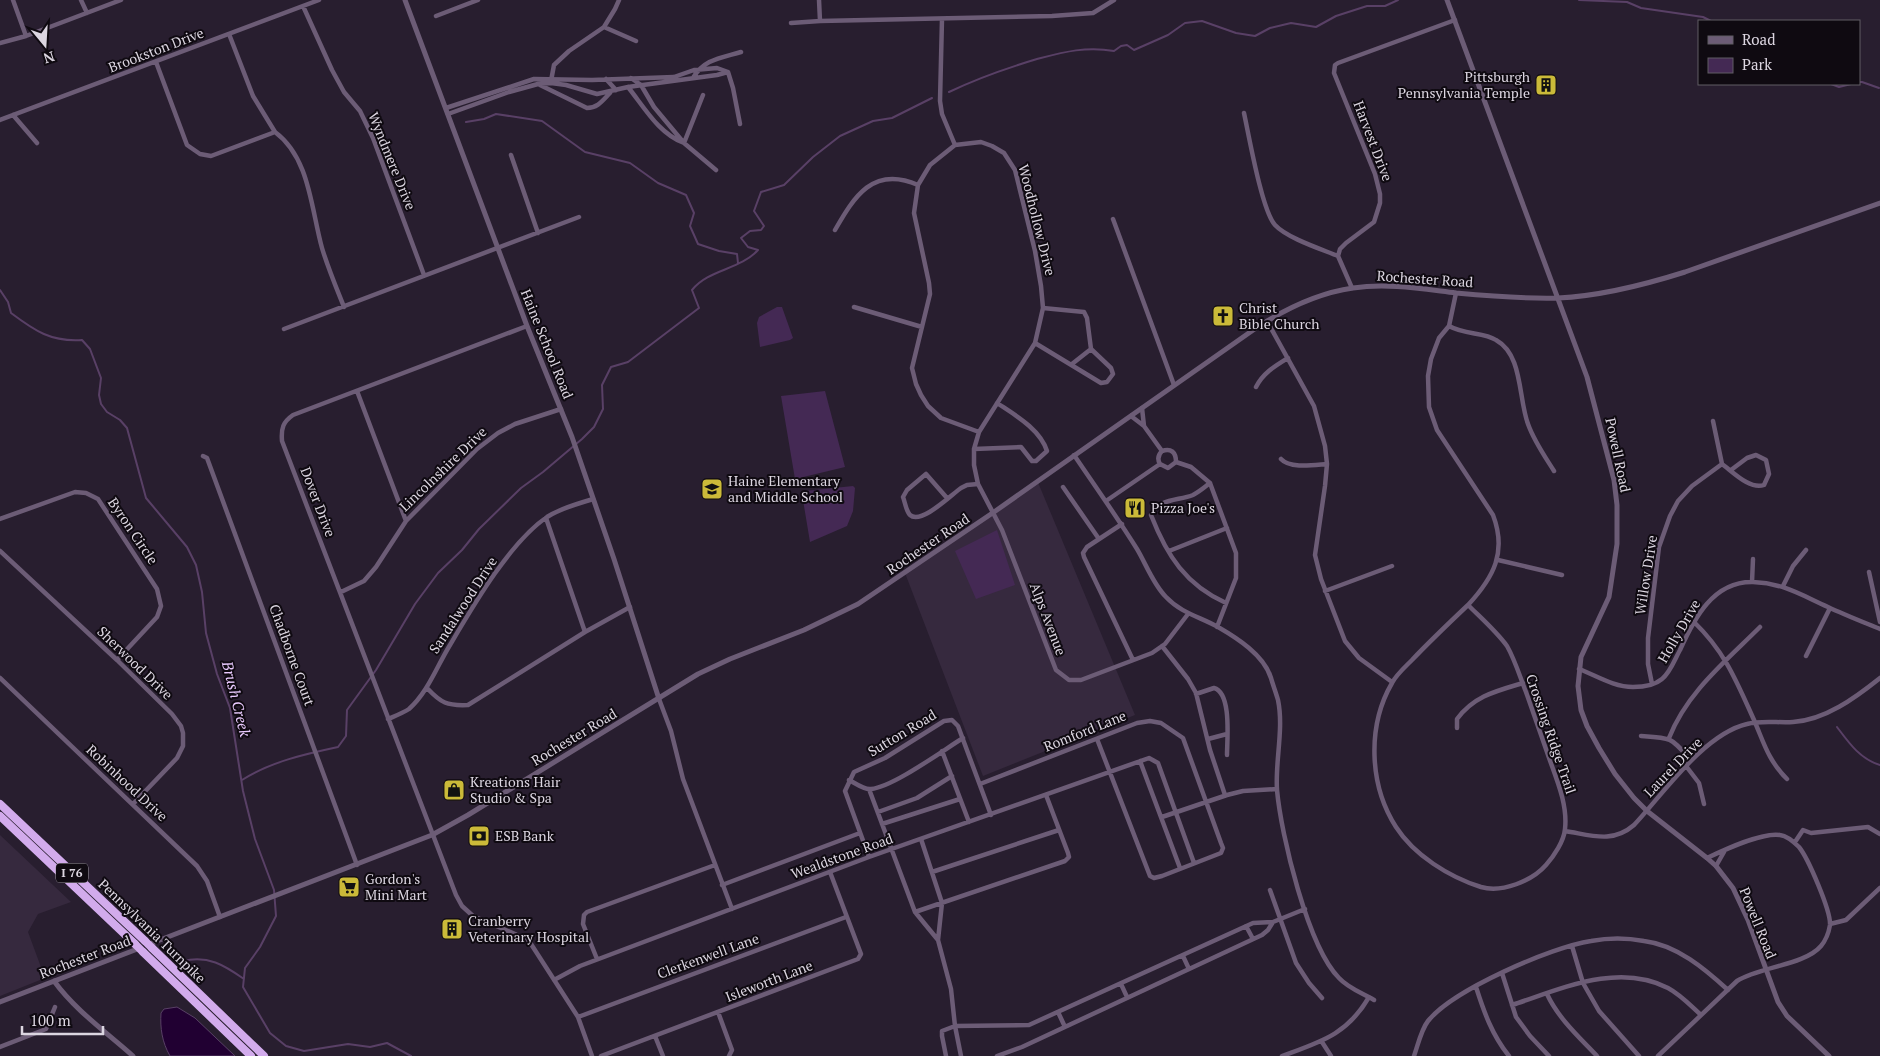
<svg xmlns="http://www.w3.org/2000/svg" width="1880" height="1056" font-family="'PT Serif',serif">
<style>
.built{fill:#36293e}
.green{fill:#442954}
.water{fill:#210032;stroke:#594066}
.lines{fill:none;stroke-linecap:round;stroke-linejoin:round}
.stream{stroke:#594066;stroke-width:2}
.minor{stroke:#6c5c76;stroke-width:4.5}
.tertiary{stroke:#6c5c76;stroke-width:5}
.motorway{stroke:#d2abec;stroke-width:8}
.motorway-bridge{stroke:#d2abec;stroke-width:8}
.labels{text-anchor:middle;stroke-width:4;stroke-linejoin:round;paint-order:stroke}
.shield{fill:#0f0a11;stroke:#9e99a3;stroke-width:1}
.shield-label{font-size:12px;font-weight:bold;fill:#dcd6e1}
.street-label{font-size:14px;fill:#dcd6e1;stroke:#0f0a11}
.poi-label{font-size:14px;fill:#dcd6e1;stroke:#0f0a11;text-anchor:start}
.water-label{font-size:15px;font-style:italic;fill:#e9cafe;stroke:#0f0a11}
</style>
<rect width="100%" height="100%" fill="#281e2f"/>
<path class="built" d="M1037 480 1135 715 983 776 905 573Z
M0 835 71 902 38 914 28 932 45 978 0 996Z"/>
<path class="green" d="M777 307H782L793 338 790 340 760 347 757 323 759 317Z
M825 391 845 467 795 479 781 396Z
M853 486 855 488 853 511 847 526 810 542 802 494 805 491Z
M997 530 1015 585 976 599 955 551Z"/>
<path class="water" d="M177 1007 195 1018 235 1056H170C162 1042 160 1028 161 1013L164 1009Z"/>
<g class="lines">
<path class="stream" d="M1579 0 1627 2 1641 8 1703 17 1711 21
M1859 82H1862L1879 88
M1831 84 1839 87 1851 84
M949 92C978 78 1007 68 1037 59 1064 52 1086 46 1114 51L1121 46 1127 45 1134 50 1168 35 1185 23 1202 21 1236 33 1255 36 1270 28 1291 23 1316 27 1336 16 1367 6H1385L1398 0
M466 122 484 119 496 114 542 121 585 152 630 163 658 183 686 195 694 213 690 226 698 244 719 251 737 254 738 263
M0 290 8 302 11 313C35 331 51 342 82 340L90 349 101 378 99 395 101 404 107 412 120 420 127 428 146 498 187 547 196 565 202 592 206 633 217 674 230 708 243 791 255 839 274 890 276 916 260 947 245 968 243 987 270 1033 286 1046 304 1051 348 1044 370 1047 387 1043 411 1056
M1837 727C1849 743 1860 759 1880 765
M242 780C270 762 305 754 338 747L346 736 347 710 376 670 415 604 438 573 462 550 479 529 521 488 543 472 582 439 594 427 603 409 602 385 611 367 628 362 699 308 692 290C709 269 740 270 758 250L748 247 741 238 750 231 761 230 764 226 754 211 761 192 784 185 813 157 840 136 873 121 892 118 932 98
M183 961C208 955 224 965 244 979"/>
<path class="minor" d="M13 0 26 36
M81 0 87 13
M819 0 820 21
M303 6 332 70 344 92 360 111 373 138 424 275
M436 16 478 0
M942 19 940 101 942 114 955 145
M791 23 820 21 1052 16 1093 13 1114 0
M604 27 636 41
M0 43 26 36 121 0
M156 62 187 145 200 154 211 156 275 132 253 96 229 34
M693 78C704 59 721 58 741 52
M606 79 616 90
M551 81 554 65 569 51 604 27 615 9 619 0
M540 85 587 108C598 108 603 100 610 93
M628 87C644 107 659 134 684 143L654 107 641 85 631 78
M703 95 684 143 716 170
M446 108 534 79 592 80 674 77 694 70 717 68 728 72 733 88 740 124
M1244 113C1249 136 1262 211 1275 225 1287 238 1321 249 1338 256
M448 114 509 92 538 84 551 83 566 85 597 94 628 87 717 75 728 72
M13 115 37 143
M0 120 319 0
M275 132C310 158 311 209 322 248 328 268 336 287 344 307
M511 155 538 233
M1113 219 1174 385
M835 230C854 197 873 165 918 185
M1352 288 1338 256 1340 249 1346 243 1374 222 1380 203V194L1375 174 1334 73 1335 65 1338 63 1455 20
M1456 293 1449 326 1439 338 1431 359 1428 376 1429 407 1437 430 1493 515C1507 552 1494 577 1468 605 1481 618 1496 631 1507 646 1515 660 1520 677 1526 692 1533 712 1540 732 1547 752 1555 776 1568 803 1565 829 1564 841 1554 856 1546 865 1532 881 1502 893 1481 887 1449 877 1414 855 1396 827 1369 785 1367 726 1392 683 1396 675 1405 667 1412 660 1430 641 1449 623 1468 605
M854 307 922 327
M1267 321 1314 406 1325 446 1327 464 1325 486 1315 555 1321 579 1345 641 1359 658 1392 682
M527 326 293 415C283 422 281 428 282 441L456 895 462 906 473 916 515 934 531 944 578 1017 592 1056
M1449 326C1465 335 1484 332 1496 340 1523 355 1518 397 1528 424 1534 441 1544 455 1554 471
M284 329 579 217
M1035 343 1101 383 1107 382 1113 374 1111 368 1091 349 1087 318 1084 312 1043 308
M1072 364 1091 349
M1256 387C1263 373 1275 366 1288 358
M357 391 406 521
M1142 408 1144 426
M1131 416 1144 426 1162 451
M1713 421 1722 464
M979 432 941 418 928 406 921 395 916 384 912 368 930 294 929 283 914 213 918 185 930 165 955 145 981 142 992 146 1004 153 1015 170 1035 251 1041 286 1043 308 1035 343 979 432 974 449V465L978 484 1002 530 1056 670 1069 680H1081L1152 653 1165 644 1188 614
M974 449 1021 447 1032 461H1036L1047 451C1040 429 1015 415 997 403
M1162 451C1158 455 1157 459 1160 464L1168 468 1176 462
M1162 451C1171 448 1176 452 1176 462
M1074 455C1095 486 1117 517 1137 549 1146 564 1153 584 1166 597 1181 613 1200 617 1218 627 1237 638 1264 655 1271 678 1273 685 1276 693 1278 700 1284 729 1275 761 1277 790 1281 835 1308 947 1339 978 1348 988 1362 993 1374 1000
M203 456 207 458 357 865
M1281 459C1290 469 1314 465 1327 464
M1176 462 1191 467 1210 483 1236 553V578L1217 627
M1722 464C1733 472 1750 490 1764 485L1769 474 1766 460 1756 455 1747 458 1731 470
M1210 483C1205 487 1199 492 1193 495 1178 501 1159 498 1151 515 1167 556 1186 585 1226 603
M1063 487 1099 539
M947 498 926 474 907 490 903 497C905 502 906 511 910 515 921 525 951 495 961 488L967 485 978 484
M1106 501 1160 464
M546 518 585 632
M0 519 75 492 86 493 98 499 157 589 161 606 157 617 117 660
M1122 524 1087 547 1083 553 1084 557 1133 660
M0 551 117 660 172 714 181 726 183 733V746L177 758 133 804
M1169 551 1227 528
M1498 560 1562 575
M1869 572 1880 622
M1752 582 1753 559
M1783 586 1793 566 1806 550
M1325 591 1392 566
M341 592 364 581 376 567 406 521 477 449 498 433 515 424 561 409
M1694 622C1725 652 1736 680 1754 720 1764 743 1768 760 1787 779
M1162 646 1188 679 1196 693 1210 750 1225 795
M1806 656 1830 608
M1579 669C1597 676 1614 687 1633 687 1642 687 1655 685 1662 679 1670 673 1675 659 1680 650 1694 619 1713 581 1753 582 1783 583 1801 595 1828 607 1845 615 1863 622 1880 629
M0 678 197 866 207 881 220 917
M1652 684 1648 664V638L1659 547 1670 516 1678 501 1692 486 1722 464
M427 688C441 703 447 706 468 705L585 632 630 607
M1196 694 1214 688C1232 693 1227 740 1227 755
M659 699 671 731 683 779 732 909
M388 719C395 716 403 713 409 709 428 692 437 666 450 645 473 606 510 542 547 517 561 508 577 504 593 499
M1457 728V719C1474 696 1496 691 1523 683
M1641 736C1673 738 1670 737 1691 760
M1669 738C1687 692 1726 661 1760 627
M1208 739 1227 734
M942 751 969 822
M1140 761 1180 868
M1686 766 1699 783 1704 804
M849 780C855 783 864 790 871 789 893 787 942 751 963 738
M980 784 1137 723 1150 721 1161 723 1183 738 1221 843 1223 848 1221 853 1162 876 1154 878 1150 876 1097 739
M869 789 915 912 938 940 951 989 955 1026 961 1056
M878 812 917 798 952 776
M1162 817 1227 795 1243 791 1277 789
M882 824 960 799
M1565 831C1591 835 1612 844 1634 825 1663 794 1704 734 1747 724 1761 720 1778 723 1793 722 1825 720 1855 698 1880 678
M921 839 942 903 938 940
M1795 842 1803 830 1811 833 1868 827 1880 834
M869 857 845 791 854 772 885 758 944 721 952 720 958 726 991 815
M1716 866 1724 852
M932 872 1059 830
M722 885 860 833
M1270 890 1296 963 1309 983 1322 998
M915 912 1065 861 1069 857 1068 853 1046 795
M1830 924 1846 920 1880 888
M1246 926 1253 939
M1572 946 1583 983 1599 1011 1639 1056
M1183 956 1189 969
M597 959 583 924 584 915 587 912 715 865
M1502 973 1516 1017 1530 1036 1549 1056
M554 980 580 966 869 857 1149 758 1158 763 1194 863
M1121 984 1127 997
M1476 987C1484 1012 1492 1035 1509 1056
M1547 994C1558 1018 1579 1037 1597 1056
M1512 1005C1561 989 1618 962 1668 988 1681 995 1691 1006 1701 1015
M718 1012 732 1050 729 1056
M1058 1012 1065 1027
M578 1017 846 917
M655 1036 663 1056
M1322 1042 1331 1056
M0 1047 46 1029 55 1007
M601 1056 858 959 861 954 830 872
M946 1056 942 1036V1031L955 1026 1029 1025 1253 923 1273 922 1305 909
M997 1056 1022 1047 1262 935 1268 930 1273 922
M1282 1056C1320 1042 1347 1035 1369 997
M1414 1056C1418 1045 1421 1030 1428 1021 1453 990 1551 947 1591 941 1607 938 1628 938 1644 941 1677 945 1705 969 1728 990
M1658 1056 1737 981C1759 967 1805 965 1821 946 1826 940 1829 931 1830 925 1831 911 1808 858 1799 847 1794 842 1787 836 1780 835 1762 832 1724 850 1707 858"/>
<path class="tertiary" d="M405 0 527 326 572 437 614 559 659 699
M1447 0 1587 377 1614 480 1617 505V544L1609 597 1581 657 1578 686 1581 710 1587 726 1599 748 1615 774 1634 798 1647 811 1707 858 1716 866 1733 888 1748 920 1778 1002 1787 1016 1829 1056
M147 945 432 835 468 815 698 674 730 659 804 630 858 604 994 512 1256 328C1285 309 1318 293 1353 288 1388 283 1422 289 1456 293 1489 296 1525 299 1558 298 1602 296 1644 285 1685 272L1880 203
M54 981C75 1010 106 1032 133 1056
M0 1002 140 948"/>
<path class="motorway" d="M0 804 145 941
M0 816 135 944
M152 948 264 1056
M143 952 251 1056"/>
<path class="motorway-bridge" d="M145 941 152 948
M135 944 143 952"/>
</g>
<defs>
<g id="building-square" transform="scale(1.125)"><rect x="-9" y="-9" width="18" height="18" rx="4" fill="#cbba39" stroke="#0f0a11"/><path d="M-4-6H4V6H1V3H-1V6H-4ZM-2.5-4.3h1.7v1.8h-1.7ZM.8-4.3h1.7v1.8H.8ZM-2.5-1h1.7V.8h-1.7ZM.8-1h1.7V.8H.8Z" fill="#111"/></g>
<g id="church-square" transform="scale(1.125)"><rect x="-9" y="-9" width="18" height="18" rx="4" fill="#cbba39" stroke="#0f0a11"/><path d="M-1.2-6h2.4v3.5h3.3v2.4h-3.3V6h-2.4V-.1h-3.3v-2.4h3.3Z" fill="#111"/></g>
<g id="school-square" transform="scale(1.125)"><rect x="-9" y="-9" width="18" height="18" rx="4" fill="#cbba39" stroke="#0f0a11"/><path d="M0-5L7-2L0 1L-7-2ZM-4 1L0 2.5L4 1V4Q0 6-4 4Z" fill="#111"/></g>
<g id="restaurant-square" transform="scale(1.125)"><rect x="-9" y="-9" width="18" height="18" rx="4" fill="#cbba39" stroke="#0f0a11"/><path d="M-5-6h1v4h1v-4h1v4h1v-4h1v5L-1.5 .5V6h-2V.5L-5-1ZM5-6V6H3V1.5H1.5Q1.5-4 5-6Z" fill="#111"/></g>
<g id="shop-square" transform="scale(1.125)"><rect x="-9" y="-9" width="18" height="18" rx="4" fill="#cbba39" stroke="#0f0a11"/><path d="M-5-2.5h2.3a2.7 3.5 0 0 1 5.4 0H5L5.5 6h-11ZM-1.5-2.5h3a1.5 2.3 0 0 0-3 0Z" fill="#111"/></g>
<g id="bank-square" transform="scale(1.125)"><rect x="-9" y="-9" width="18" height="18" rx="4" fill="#cbba39" stroke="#0f0a11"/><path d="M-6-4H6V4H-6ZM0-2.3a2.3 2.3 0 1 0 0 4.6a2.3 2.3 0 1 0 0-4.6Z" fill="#111"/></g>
<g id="supermarket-square" transform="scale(1.125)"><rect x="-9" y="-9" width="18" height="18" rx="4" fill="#cbba39" stroke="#0f0a11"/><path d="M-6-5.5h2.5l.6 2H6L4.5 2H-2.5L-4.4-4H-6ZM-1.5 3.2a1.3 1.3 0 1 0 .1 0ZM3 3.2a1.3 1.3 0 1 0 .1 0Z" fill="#111"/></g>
</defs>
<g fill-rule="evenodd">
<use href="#building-square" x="1546" y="85"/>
<use href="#church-square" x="1223" y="316"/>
<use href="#school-square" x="712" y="489"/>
<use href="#restaurant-square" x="1135" y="508"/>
<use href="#shop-square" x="454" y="790"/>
<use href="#bank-square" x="479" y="836"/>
<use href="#supermarket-square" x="349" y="887"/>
<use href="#building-square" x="452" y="929"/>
</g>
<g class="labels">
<rect class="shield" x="56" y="863.5" width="32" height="19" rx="4"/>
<g class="shield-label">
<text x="72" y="877">I 76</text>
</g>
<g class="street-label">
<text transform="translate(156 50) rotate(-21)" y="5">Brookston Drive</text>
<text transform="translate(1373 141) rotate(69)" y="5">Harvest Drive</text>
<text transform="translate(392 161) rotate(68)" y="5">Wyndmere Drive</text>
<text transform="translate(1037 220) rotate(76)" y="5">Woodhollow Drive</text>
<text transform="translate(1425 279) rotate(4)" y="5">Rochester Road</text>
<text transform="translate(547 344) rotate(68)" y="5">Haine School Road</text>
<text transform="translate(1618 455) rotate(78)" y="5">Powell Road</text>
<text transform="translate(443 469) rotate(-44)" y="5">Lincolnshire Drive</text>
<text transform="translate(318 502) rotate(69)" y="5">Dover Drive</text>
<text transform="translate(133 531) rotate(56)" y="5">Byron Circle</text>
<text transform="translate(928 544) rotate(-34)" y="5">Rochester Road</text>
<text transform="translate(1646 575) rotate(-81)" y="5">Willow Drive</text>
<text transform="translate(463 605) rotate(-57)" y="5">Sandalwood Drive</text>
<text transform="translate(1048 619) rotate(69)" y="5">Alps Avenue</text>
<text transform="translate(1679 631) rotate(-60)" y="5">Holly Drive</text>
<text transform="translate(292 655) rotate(70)" y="5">Chadborne Court</text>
<text transform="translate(135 663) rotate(44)" y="5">Sherwood Drive</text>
<text transform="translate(1085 731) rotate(-22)" y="5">Romford Lane</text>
<text transform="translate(902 733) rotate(-31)" y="5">Sutton Road</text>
<text transform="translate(1551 734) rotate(71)" y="5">Crossing Ridge Trail</text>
<text transform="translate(574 737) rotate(-31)" y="5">Rochester Road</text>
<text transform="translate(1673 767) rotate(-46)" y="5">Laurel Drive</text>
<text transform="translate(127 783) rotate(43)" y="5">Robinhood Drive</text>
<text transform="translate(842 856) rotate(-20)" y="5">Wealdstone Road</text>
<text transform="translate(1758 923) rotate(68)" y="5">Powell Road</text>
<text transform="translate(152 931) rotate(44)" y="5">Pennsylvania Turnpike</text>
<text transform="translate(708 956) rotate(-20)" y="5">Clerkenwell Lane</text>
<text transform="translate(85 957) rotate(-21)" y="5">Rochester Road</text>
<text transform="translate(769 981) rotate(-21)" y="5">Isleworth Lane</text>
</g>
<g class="poi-label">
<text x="1530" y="82" text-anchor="end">Pittsburgh<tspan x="1530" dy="16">Pennsylvania Temple</tspan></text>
<text x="1239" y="313">Christ<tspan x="1239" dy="16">Bible Church</tspan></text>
<text x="728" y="486">Haine Elementary<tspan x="728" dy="16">and Middle School</tspan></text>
<text x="1151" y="513">Pizza Joe's</text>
<text x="470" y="787">Kreations Hair<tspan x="470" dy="16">Studio &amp; Spa</tspan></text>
<text x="495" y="841">ESB Bank</text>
<text x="365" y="884">Gordon's<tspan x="365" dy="16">Mini Mart</tspan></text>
<text x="468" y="926">Cranberry<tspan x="468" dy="16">Veterinary Hospital</tspan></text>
</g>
<g class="water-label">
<text transform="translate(236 699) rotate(76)" y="5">Brush Creek</text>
</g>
</g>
<rect x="1698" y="20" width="162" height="65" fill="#0f0a11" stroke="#615c64"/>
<rect x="1708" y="36" width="25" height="8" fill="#6c5c76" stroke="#615c64"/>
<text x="1742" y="45" font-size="15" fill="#dcd6e1">Road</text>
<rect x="1708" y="58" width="25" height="15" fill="#442954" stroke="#615c64"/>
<text x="1742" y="70" font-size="15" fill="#dcd6e1">Park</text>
<g transform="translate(45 45) rotate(162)" stroke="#0f0a11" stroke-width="4" paint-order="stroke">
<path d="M0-4L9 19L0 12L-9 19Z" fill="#dcd6e1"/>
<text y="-8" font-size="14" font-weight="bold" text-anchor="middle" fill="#dcd6e1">N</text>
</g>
<path d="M22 1026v8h81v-8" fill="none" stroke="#dcd6e1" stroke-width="2.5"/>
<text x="30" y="1026" font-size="15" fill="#dcd6e1" stroke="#0f0a11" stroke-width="4" paint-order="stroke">100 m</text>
</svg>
